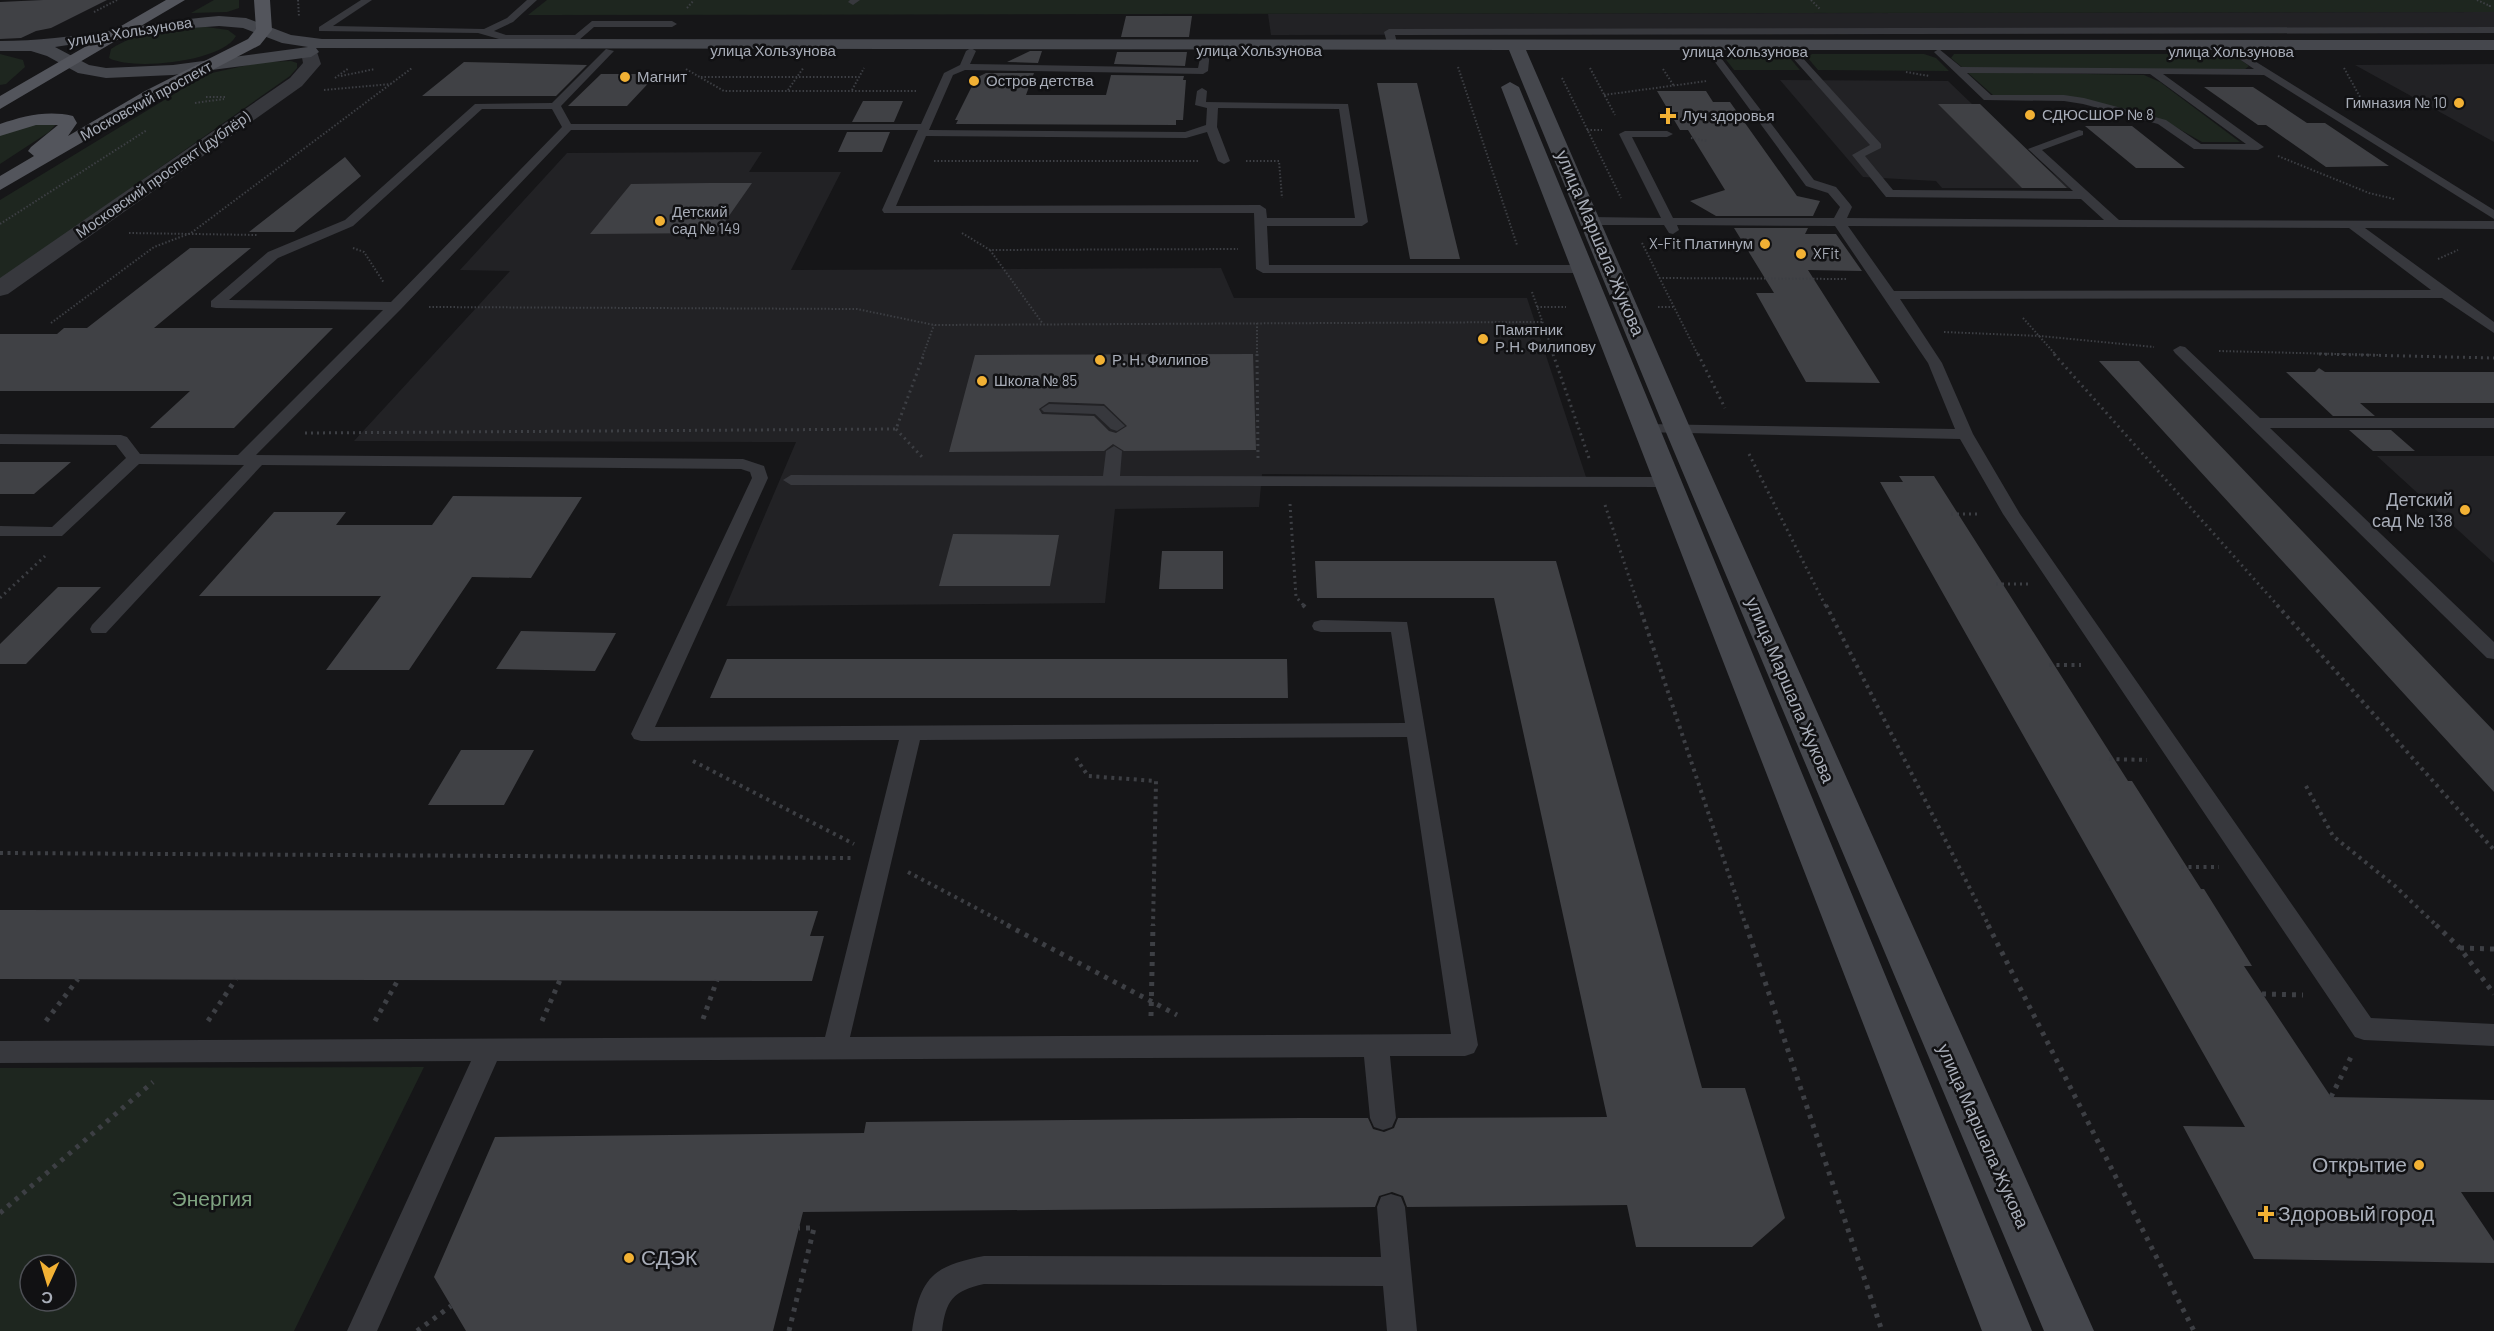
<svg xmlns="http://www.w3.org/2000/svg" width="2494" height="1331" font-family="Barlow,sans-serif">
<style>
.built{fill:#222225}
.green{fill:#1e261f;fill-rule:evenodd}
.building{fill:#404145;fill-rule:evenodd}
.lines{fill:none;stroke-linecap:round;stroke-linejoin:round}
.path-far3{stroke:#3d3f44;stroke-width:2;stroke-dasharray:1.5 2;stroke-linecap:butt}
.path-far2{stroke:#3d3f44;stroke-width:3;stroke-dasharray:2 4;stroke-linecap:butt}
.path-far1{stroke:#3d3f44;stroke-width:4;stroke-dasharray:3 4.5;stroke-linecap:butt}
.path{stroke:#3d3f44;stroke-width:5;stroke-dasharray:4 6;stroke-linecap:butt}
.lane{fill:#37383d;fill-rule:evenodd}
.street{fill:#37383d;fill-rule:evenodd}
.secondary{fill:#45474d;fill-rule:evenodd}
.primary{fill:#53555c;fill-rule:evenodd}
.poi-dot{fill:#f2b134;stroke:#111113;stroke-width:2}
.labels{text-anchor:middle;stroke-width:5;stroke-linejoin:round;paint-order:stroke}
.far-street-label{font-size:15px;fill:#a8adb8;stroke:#111113}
.far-poi-label{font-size:15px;fill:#a8adb8;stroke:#111113;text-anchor:start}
.street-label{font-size:18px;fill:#a8adb8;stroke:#111113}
.poi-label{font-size:18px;fill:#a8adb8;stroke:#111113;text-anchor:end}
.near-poi-label{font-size:21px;fill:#a8adb8;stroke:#111113;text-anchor:start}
.near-park-label{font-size:21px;fill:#7fa381;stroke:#111113}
</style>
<rect width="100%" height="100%" fill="#161618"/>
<path class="built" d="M2494 12V33L1271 35 1268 14Z
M2494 64V142L2355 65Z
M1780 80 1948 81 1997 128 2071 188H1942L1936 181 1863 177Z
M762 152 749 172H841L791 270 1221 268 1234 298H1527L1586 477 1262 474 1259 507 1115 509 1105 603 726 606 796 442 354 441 510 271 460 270 567 153Z
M2377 456H2494V563Z"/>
<path class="green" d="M214 0H239V8L227 12 191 13Z
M547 0H2494V12L528 15Z
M206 27 228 30 236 36C222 62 132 71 109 58L111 49C138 31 174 28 206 27Z
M0 54 23 60 25 67 6 84 0 85Z
M1727 54H1782L1789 57 1800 70H1734L1724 57Z
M1812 54H1924L1936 58 1949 71 1818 70 1807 57Z
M1954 54H2226L2237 57 2249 66 2244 70 1963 68 1951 58Z
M291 61 297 63V68L290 76 0 280V200L207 74 262 62Z
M1967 72 2144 75 2160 82 2240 142H2202L2174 126 2083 99 1993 95Z
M19 124H56L49 132 0 164V133Z
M424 1067 294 1331H0V1068ZM30 1265H66V1301H30Z"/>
<path class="building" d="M43 0H107L51 28 36 31 21 38 0 39V2Z
M1126 16H1192L1189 37H1121Z
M1030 51H1042L1038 63 1007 62Z
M1117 52H1187L1185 66 1114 64Z
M464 62 587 65 556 96H422Z
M986 73H1034L1026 95H1106L1111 75 1184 76 1183 80H1186L1183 120H1176V125L956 124 958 120H955L976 78Z
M601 74H657L627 106H568Z
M1377 83H1417L1460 259H1410Z
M2204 87H2253L2307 123H2325L2389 166 2326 167 2266 125H2258Z
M1657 91H1706L1713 102H1730L1797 196 1820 201 1813 216H1716L1690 201 1725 190 1688 130H1680Z
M863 101H903L894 122H852Z
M1938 104H1980L2067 188H2022Z
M2085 126H2132L2185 168H2136Z
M847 132H890L882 152H838Z
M345 157 361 176 294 232H249Z
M709 183H752L717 233 590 234 631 184Z
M1734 228H1808L1805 234H1836L1862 271 1808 270 1880 383 1806 382 1756 293H1774Z
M190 248H251L154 328H333L234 428H150L190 391H0V334H57L64 328H87Z
M1253 354 1256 450 1124 451 1113 444 1104 451 949 452 975 355ZM1049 402 1104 404 1127 426 1116 433 1109 431 1094 416 1042 414 1039 409Z
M2099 361H2139L2494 731V792Z
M2319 368 2325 372H2494V403H2360L2375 416H2333L2286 372H2315Z
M2349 430H2391L2415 451H2373Z
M0 462H71L34 494H0Z
M1899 476H1934L2128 781H2132L2201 889H2204L2252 966H2244L2331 1097 2494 1100V1192H2461L2494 1241V1263L2254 1259 2183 1126 2245 1127 1880 482H1903Z
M453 496 582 497 531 578 472 577 409 670H326L381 596H199L274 512H346L336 525H432Z
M953 534 1059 535 1050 586H939Z
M1162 551H1223V589H1159Z
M1315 561H1556L1702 1088H1745L1785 1218 1752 1247H1636L1627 1205 1407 1207 1403 1196 1392 1192 1379 1196 1375 1207 803 1212 773 1331H466L434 1277 495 1137 864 1133 866 1122 1301 1118H1368L1373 1129 1384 1132 1394 1128 1398 1118 1607 1117 1494 598H1317Z
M58 587H101L26 664H0V644Z
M521 631 616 633 595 671 496 669Z
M727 659H1287L1288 698H710Z
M461 750H534L504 805H428Z
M0 910 818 911 810 936H824L812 981 0 979Z"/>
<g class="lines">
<path class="path-far3" d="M298 0 299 17
M1811 0 1820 9
M2477 0 2490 6H2487
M687 8 694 0
M94 12 117 0
M1458 67 1517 245
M1590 68 1615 115
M2344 68 2365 106
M686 69 724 91H916
M1663 69 1674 86
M1906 72 1929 76
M341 76 375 69
M701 77H859
M335 78 349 68
M1562 78 1621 198
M324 90 391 84
M788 90 804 67
M852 90 864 68
M1604 95 1707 81
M206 97H226
M195 103 224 99
M1587 130H1602
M1691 138 1707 141
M2278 156 2369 193 2394 199
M934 161H1200
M1246 161H1279L1282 198
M0 224 147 130
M129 233 257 235
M962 233 990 250 1238 249
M1642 243 1698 355
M353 248 364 252 384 283
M990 250 1043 324
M2438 259 2458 250
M1659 278 1847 279
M1532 292 1554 355
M429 307 857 309 934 325 1542 322
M1537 307H1566
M1658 307H1673
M2023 318 2056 355
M51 323 154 247 191 233 412 68
M1257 323V355
M1944 332 2040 336 2154 347
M2219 351 2378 355
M923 355 934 325"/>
<path class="path-far2" d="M1257 354 1258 459
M1553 354 1589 458
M1698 354 1725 408
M2054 354 2279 607
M2319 354 2494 358
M896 429 922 457
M305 433 896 429 924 354
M1749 454 1826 607
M1290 504 1296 597 1305 607
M1605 505 1639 607
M1951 514H1980
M1996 584H2028
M0 598 45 556"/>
<path class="path-far1" d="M1303 605 1305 607
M1639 605 1746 926
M1826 605 1989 926
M2277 605 2494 850
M2049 665H2081
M1076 758 1088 776 1156 781 1153 926
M2109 759 2147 760
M693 761 854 844
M2306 786 2333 836 2395 886 2437 926
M0 853 851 858
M2181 867H2219
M908 872 1010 926"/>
<path class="path" d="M1007 925 1177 1015
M1746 925 1882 1331
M1988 925 2194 1331
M2436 925 2460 948 2494 994
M2460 948 2494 949
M2262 994 2303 995
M1151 1016 1153 925
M703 1019 717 980
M46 1021 78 979
M208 1021 236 979
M375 1021 398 980
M542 1021 560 980
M2331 1097 2352 1055
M0 1213 153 1082
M417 1331 451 1306
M789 1331 814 1228H799"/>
<path class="lane" d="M361 0H372L333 26 484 29 507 18 527 0H537L513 22 494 31 506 35H575L592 21H672L677 24 672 27H594L571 47 566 44 569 41H506L478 33 319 31V27Z
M850 0H860L853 5 848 2Z
M2494 27V33L1395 35 1398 46 1393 49 1388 46 1384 32 1389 29Z
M1784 44H1790L1881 144V148L1865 156 1893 190 2073 191 2028 149 2079 130 2083 131V135L2042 150 2119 220 2494 221V229L2365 228 2494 322V333L2442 298 1900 299 1942 363 1973 434 2020 514 2371 1018 2494 1024V1046L2364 1040 2355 1037 2003 514 1960 439 1640 432 1638 429 1646 424 1955 429 1928 363 1835 226 1677 225 1679 230 1673 234 1669 233 1664 225H1591L1585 221 1591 217 1661 218 1619 134 1625 131H1667L1673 134 1667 137H1632L1673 218H1834L1840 207 1828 193 1806 186 1709 54V50H1715L1814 180 1836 187 1850 204 1852 207 1847 218 2104 220 2081 199 1886 197 1852 155 1870 145 1784 48ZM1848 226 2349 228 2431 290 1894 291Z
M971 48 976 51 970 64 1198 68 1202 49 1210 51 1208 71 1203 74 965 70 953 75 929 130 1185 132 1206 125 1207 108 1195 105 1197 91 1202 88 1207 91 1206 102 1348 104 1368 222 1362 226H1267L1269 265H1582L1589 269 1582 273H1263L1256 269 1254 213H884L882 210 918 130H571L401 309 256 455 743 459 764 466 768 478 655 727 1405 723 1391 632H1321L1314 630 1312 626 1314 622 1321 620 1407 622 1478 1045 1474 1053 1465 1056H1390L1396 1118 1392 1127 1383 1130 1374 1127 1370 1118 1364 1057 497 1061 377 1331H347L471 1061 0 1063V1041L825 1037 899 740 641 741 634 739 631 734 752 478 750 472 741 469 262 465 106 633H92L90 629 92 625 244 465 139 464 62 536H0V526L52 527 126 458 116 445 0 444V434L121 435 127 437 140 454 238 455 383 310 216 308 211 307V301L268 252 345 220 475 104 552 103 606 49 614 51 561 106 571 124H921L944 73 960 65 966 51ZM1218 108 1339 109 1355 218H1267L1266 209 1260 205 896 206 926 136 1186 138 1207 132 1218 161 1224 164 1230 161 1217 127ZM482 109H552L562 127 391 302 229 300 278 258 353 226ZM1407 737 1451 1034 850 1037 920 740Z
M1939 49 1961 67 2254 69 2229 52 2237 50 2494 210V219L2264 75 2163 74 2264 147 2258 150 2194 149 2158 124 2083 104 2064 101 1984 100 1936 54 1934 52ZM1967 73 2150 74 2246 144H2201L2166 120 2084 98 2064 95H1991Z
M2180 346 2185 347 2260 418H2494V428H2270L2494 642V659L2487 658 2175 353 2173 350Z
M1049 404 1104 406 1125 426 1117 431 1111 429 1095 414 1044 412 1041 409Z
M1114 446 1122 451 1120 476 1667 477 1675 482 1667 487 791 485 783 480 791 475 1103 476 1106 451Z
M1391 1194 1401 1197 1405 1207 1417 1331H1387L1383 1286 984 1284C953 1291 946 1300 942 1331H912C920 1278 932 1266 984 1256L1381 1257 1377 1207 1381 1197Z"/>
<path class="street" d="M309 47 317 52 321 64 302 86 8 294 0 296V278L290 78 303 63 301 52Z"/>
<path class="secondary" d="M219 16 246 18 291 35 322 39 2494 40V50H1526L1691 430 2094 1331H2044L1665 430 1509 50 316 48 319 52 311 57 173 75 106 78 78 73 47 56 31 51H0V41C73 41 146 22 219 16ZM219 26 243 28 282 43 308 47 173 65 106 68 89 65 55 47 165 30Z
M1510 82 1519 87 2032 1331H1982L1501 87Z"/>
<path class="primary" d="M166 0H185L0 109V96Z
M254 0H270L272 30 260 45 157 99 0 190V176L34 156 28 151 31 147 58 125H36L0 136V124C24 116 47 110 73 116L77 123 68 136 145 91 248 39 256 29Z"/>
</g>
<g class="poi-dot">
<circle cx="625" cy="77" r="6"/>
<circle cx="974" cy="81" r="6"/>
<circle cx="2459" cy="103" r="6"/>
<circle cx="2030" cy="115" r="6"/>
<path d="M1665 107h6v6h6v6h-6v6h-6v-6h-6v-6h6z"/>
<circle cx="660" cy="221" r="6"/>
<circle cx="1765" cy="244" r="6"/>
<circle cx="1801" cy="254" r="6"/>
<circle cx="1483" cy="339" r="6"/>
<circle cx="1100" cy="360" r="6"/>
<circle cx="982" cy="381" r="6"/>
<circle cx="2465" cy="510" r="6"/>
<circle cx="2419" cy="1165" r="6"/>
<path d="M2263 1205h6v6h6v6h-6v6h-6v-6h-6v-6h6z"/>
<circle cx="629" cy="1258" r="6"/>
</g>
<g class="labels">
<g class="far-street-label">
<text transform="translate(130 32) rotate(-9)" y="5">улица Хользунова</text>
<text x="773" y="56">улица Хользунова</text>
<text x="1259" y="56">улица Хользунова</text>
<text x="1745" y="57">улица Хользунова</text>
<text x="2231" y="57">улица Хользунова</text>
<text transform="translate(146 101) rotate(-29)" y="5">Московский проспект</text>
<text transform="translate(163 175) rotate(-35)" y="5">Московский проспект (дублёр)</text>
</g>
<g class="far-poi-label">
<text x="637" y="82">Магнит</text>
<text x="986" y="86">Остров детства</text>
<text x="2447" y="108" text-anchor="end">Гимназия № 10</text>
<text x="2042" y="120">СДЮСШОР № 8</text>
<text x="1682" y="121">Луч здоровья</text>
<text x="672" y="217">Детский<tspan x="672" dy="17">сад № 149</tspan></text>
<text x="1753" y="249" text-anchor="end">X-Fit Платинум</text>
<text x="1813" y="259">XFit</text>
<text x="1495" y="335">Памятник<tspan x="1495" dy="17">Р.Н. Филипову</tspan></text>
<text x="1112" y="365">Р. Н. Филипов</text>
<text x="994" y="386">Школа № 85</text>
</g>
<g class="street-label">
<text transform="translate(1600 243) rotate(67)" y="6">улица Маршала Жукова</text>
<text transform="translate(1790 690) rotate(67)" y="6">улица Маршала Жукова</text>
<text transform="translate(1983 1136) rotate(66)" y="6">улица Маршала Жукова</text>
</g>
<g class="poi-label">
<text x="2453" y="506">Детский<tspan x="2453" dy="21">сад № 138</tspan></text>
</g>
<g class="near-poi-label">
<text x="2407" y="1172" text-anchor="end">Открытие</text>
<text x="2278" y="1221">Здоровый город</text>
<text x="641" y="1265">СДЭК</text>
</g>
<g class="near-park-label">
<text x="212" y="1206">Энергия</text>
</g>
</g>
<g transform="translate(48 1283) rotate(184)"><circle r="28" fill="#111113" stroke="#4d4f55" stroke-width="1.5"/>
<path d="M0-4.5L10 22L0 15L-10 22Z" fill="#f2b134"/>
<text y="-9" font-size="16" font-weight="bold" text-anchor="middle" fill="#a8adb8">С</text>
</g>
</svg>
